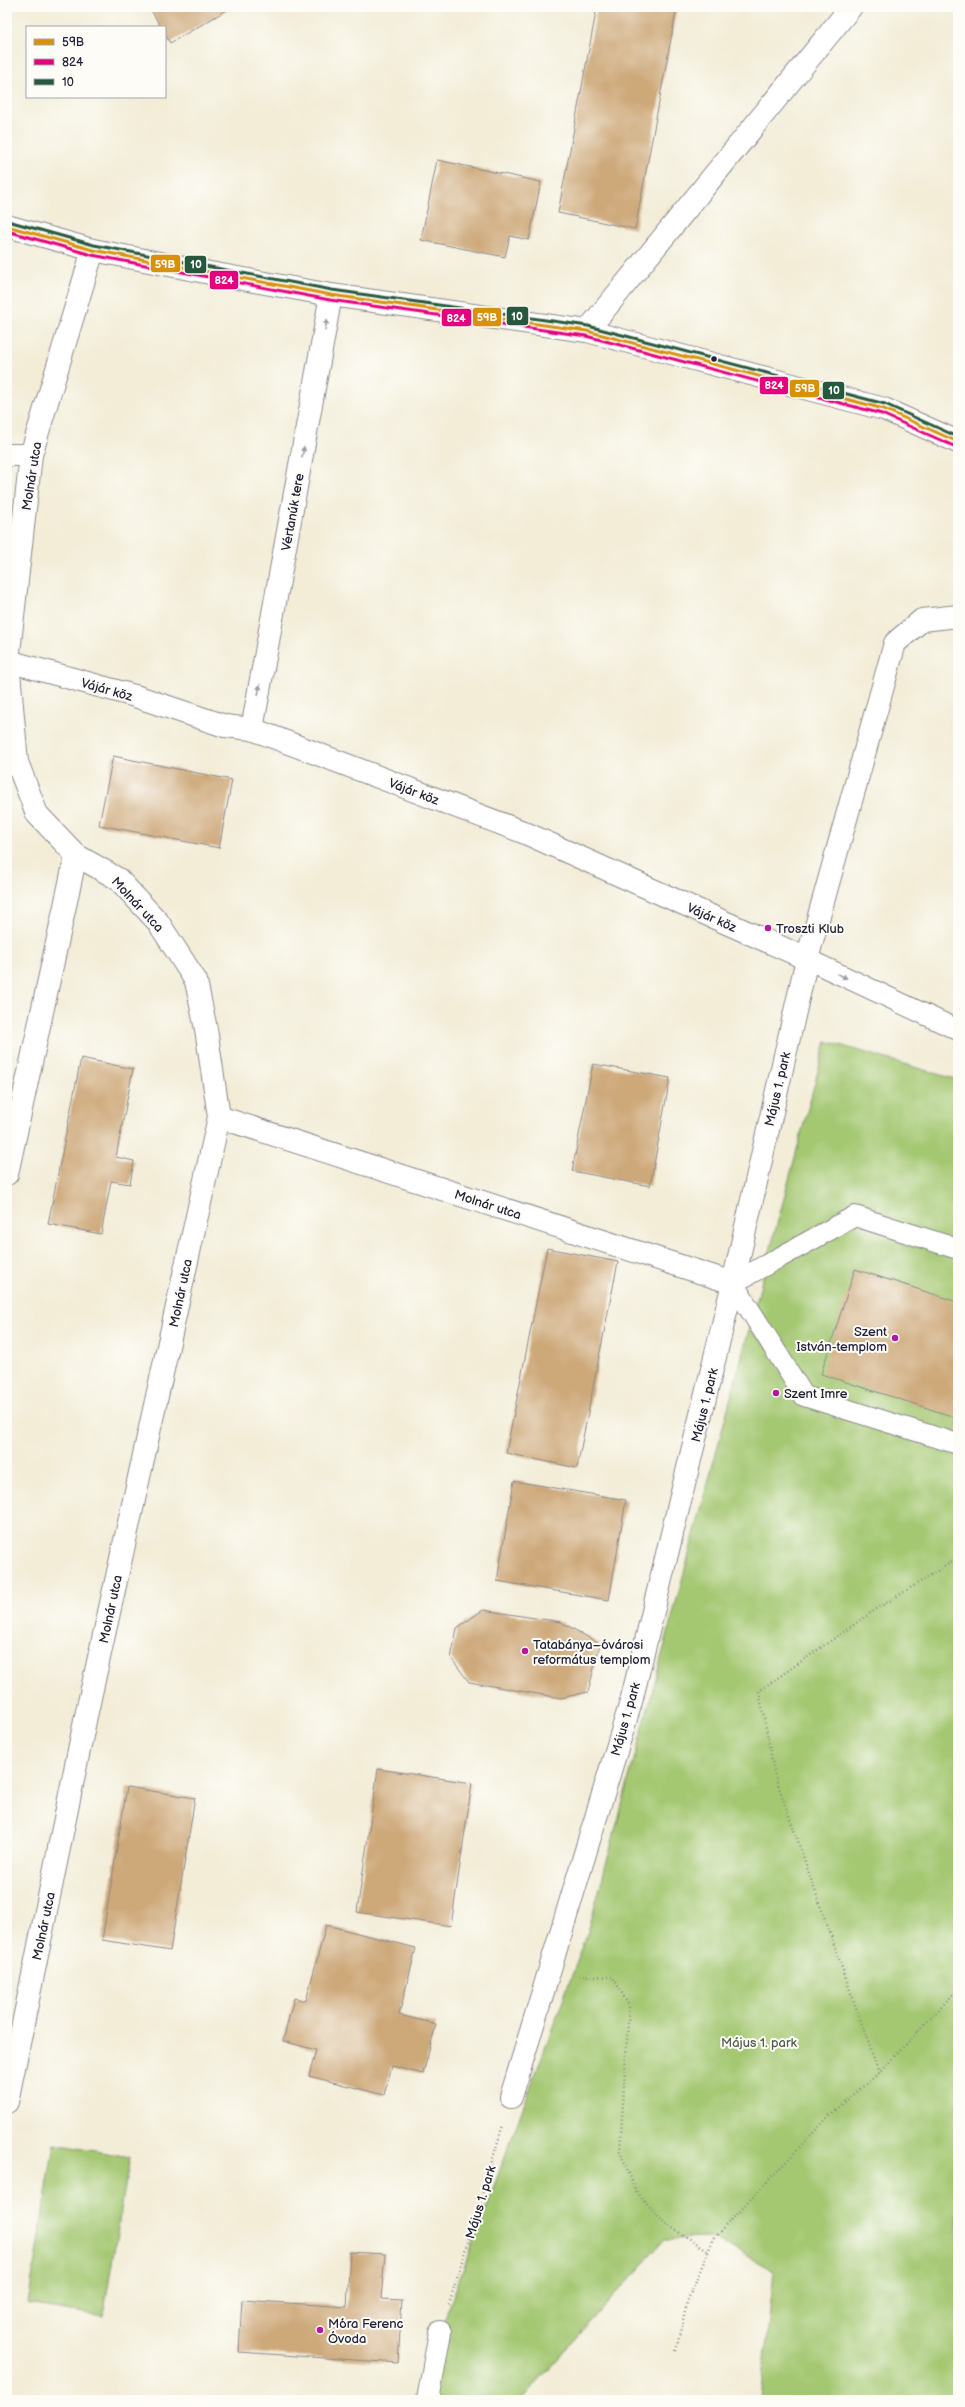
<svg xmlns="http://www.w3.org/2000/svg" width="965" height="2407" font-family="'Balsamiq Sans',sans-serif">
<style>
.green{fill:#a4c872;stroke:#637556}
.building{fill:#cda879}
.lines{fill:none;stroke-linecap:round;stroke-linejoin:round}
.lane-casing{stroke:#8a888a;stroke-width:22}
.street-casing{stroke:#8a888a;stroke-width:24}
.path{stroke:#8a888a;stroke-width:2.5;stroke-dasharray:1 3;stroke-linecap:butt}
.lane{stroke:#fff;stroke-width:20}
.street{stroke:#fff;stroke-width:22}
.bus-1-casing{stroke:#fdfcf7;stroke-width:6}
.bus-2-casing{stroke:#fdfcf7;stroke-width:6}
.bus-3-casing{stroke:#fdfcf7;stroke-width:6}
.bus-1{stroke:#d79209;stroke-width:3}
.bus-2{stroke:#e5007d;stroke-width:3}
.bus-3{stroke:#26583d;stroke-width:3}
.oneway{fill:#9c9ca7}
.bus-dot{fill:#22223b;stroke:#fdfcf7;stroke-width:1.5}
.poi-dot{fill:#b5179e;stroke:#fdfcf7;stroke-width:1.5}
.labels{text-anchor:middle;stroke-width:4;stroke-linejoin:round;paint-order:stroke}
.street-label{font-size:13px;fill:#22223b;stroke:#fdfcf7}
.poi-label{font-size:13px;fill:#22223b;stroke:#fdfcf7;text-anchor:start}
.park-label{font-size:13px;fill:#505c4e;stroke:#fdfcf7}
.line-badge{stroke:#fdfcf7;stroke-width:1.5}
.badge-label{font-size:11px;text-anchor:middle;font-weight:bold;fill:#fff}
</style>
<rect width="100%" height="100%" fill="#fdfcf7"/>
<filter id="ink" filterUnits="userSpaceOnUse"><feTurbulence type="fractalNoise" baseFrequency=".025" numOctaves="2"/><feDisplacementMap in="SourceGraphic" scale="8" xChannelSelector="R" yChannelSelector="G"/><feConvolveMatrix kernelMatrix="1 2 1 2 8 2 1 2 1" color-interpolation-filters="sRGB"/></filter>
<filter id="wash" filterUnits="userSpaceOnUse"><feTurbulence type="fractalNoise" baseFrequency=".012" numOctaves="4" result="noise"/><feDisplacementMap in="SourceGraphic" scale="16" xChannelSelector="R" yChannelSelector="G"/><feGaussianBlur stdDeviation="0.9" result="paint"/><feColorMatrix in="noise" values="0 0 0 0 0 0 0 0 0 0 0 0 0 0 0 0 0 1.4 0 .05"/><feComposite in="paint" operator="in"/></filter>
<g filter="url(#wash)">
<rect width="100%" height="100%" fill="#f3edd8"/>
<path class="green" d="M826 1041 958 1080V2400H761L774 2271 714 2238 665 2239 521 2400H427L440 2332 588 1932Z
M54 2144 130 2157 103 2316 28 2304Z"/>
<g id="blocks">
<path class="building" d="M149 7H232L170 43 165 34V27H161Z
M597 7H677L635 229 558 213Z
M437 160 541 182 529 240 510 236 505 257 421 240Z
M113 756 232 780 219 848 99 825Z
M81 1058 133 1069 116 1157 134 1161 130 1184 111 1181 101 1234 48 1224Z
M593 1064 670 1078 650 1186 572 1171Z
M547 1248 618 1262 577 1468 506 1453Z
M855 1269 958 1302V1418L821 1374Z
M514 1481 626 1500 609 1600 497 1581Z
M483 1610 561 1622 600 1644 588 1692 561 1698 469 1682 451 1658 457 1628Z
M378 1769 472 1783 451 1926 357 1912Z
M127 1787 195 1798 170 1951 102 1940Z
M326 1925 416 1948 399 2015 436 2024 423 2074 392 2066 384 2095 309 2076 316 2050 283 2041 294 1998 306 2001Z
M350 2252 385 2254 381 2299 402 2300 398 2363 239 2352 242 2300 347 2307Z"/>
</g>
</g>
<g filter="url(#ink)">
<use href="#blocks" fill-opacity="0" stroke="#8a888a" stroke-width="1"/>
<g class="lines">
<g class="lane-casing">
<path id="lane" d="M807 959 958 1030
M958 1249 855 1216 733 1283 804 1396 958 1444"/>
</g>
<g class="street-casing">
<path id="street" d="M7 226 93 250 210 273 331 295 587 331 884 409 958 442
M587 331 851 7
M7 455H31
M8 661 135 696 225 726 252 729 523 832 807 959
M252 729 331 295
M219 1117 733 1283
M7 1174 76 855
M511 2097 631 1702 733 1283 807 959 895 643 922 620 958 616
M7 2102 86 1716 219 1117 206 1029 196 981 158 922 118 879 76 855 37 814 17 762 8 661 31 455 93 250
M428 2400 440 2332"/>
</g>
<path class="path" d="M579 1975 613 1977 629 2006 620 2151 637 2193 666 2224 709 2251
M879 2073 775 1776 759 1691 869 1614 958 1558
M449 2304 503 2125
M676 2351 687 2302 714 2238 831 2114 879 2073 958 1989"/>
<use href="#lane" class="lane"/>
<use href="#street" class="street"/>
<g class="bus-1-casing">
<path id="bus-1" d="M7 226 93 250 331 295 587 331 884 409 958 442"/>
</g>
<g class="bus-2-casing">
<path id="bus-2" d="M7 231 92 255 330 300 586 336 882 414 956 447"/>
</g>
<g class="bus-3-casing">
<path id="bus-3" d="M8 221 94 245 332 290 588 326 885 404 958 437"/>
</g>
<use href="#bus-1" class="bus-1"/>
<use href="#bus-2" class="bus-2"/>
<use href="#bus-3" class="bus-3"/>
</g>
<defs><path id="oneway-solid" d="M-6-.8H1V-3.2L6.5 0L1 3.2V.8H-6Z"/></defs>
<g class="oneway">
<use href="#oneway-solid" transform="translate(326 325) rotate(-80)"/>
<use href="#oneway-solid" transform="translate(303 452) rotate(-80)"/>
<use href="#oneway-solid" transform="translate(259 690) rotate(-80)"/>
<use href="#oneway-solid" transform="translate(842 976) rotate(25)"/>
</g>
</g>
<circle class="bus-dot" cx="714" cy="359" r="3.5"/>
<g class="poi-dot">
<circle cx="768" cy="928" r="4"/>
<circle cx="895" cy="1338" r="4"/>
<circle cx="776" cy="1393" r="4"/>
<circle cx="525" cy="1651" r="4"/>
<circle cx="320" cy="2330" r="4"/>
</g>
<g class="labels">
<g class="street-label">
<text transform="translate(31 476) rotate(-81)" y="5">Molnár utca</text>
<text transform="translate(292 512) rotate(-80)" y="5">Vértanúk tere</text>
<text transform="translate(107 689) rotate(16)" y="5">Vájár köz</text>
<text transform="translate(414 791) rotate(21)" y="5">Vájár köz</text>
<text transform="translate(138 904) rotate(47)" y="5">Molnár utca</text>
<text transform="translate(712 917) rotate(24)" y="5">Vájár köz</text>
<text transform="translate(777 1089) rotate(-77)" y="5">Május 1. park</text>
<text transform="translate(488 1204) rotate(18)" y="5">Molnár utca</text>
<text transform="translate(180 1293) rotate(-78)" y="5">Molnár utca</text>
<text transform="translate(704 1405) rotate(-76)" y="5">Május 1. park</text>
<text transform="translate(110 1609) rotate(-78)" y="5">Molnár utca</text>
<text transform="translate(625 1719) rotate(-74)" y="5">Május 1. park</text>
<text transform="translate(43 1926) rotate(-78)" y="5">Molnár utca</text>
<text transform="translate(480 2202) rotate(-73)" y="5">Május 1. park</text>
</g>
<g class="poi-label">
<text x="776" y="933">Troszti Klub</text>
<text x="887" y="1336" text-anchor="end">Szent<tspan x="887" dy="15">István-templom</tspan></text>
<text x="784" y="1398">Szent Imre</text>
<text x="533" y="1649">Tatabánya–óvárosi<tspan x="533" dy="15">református templom</tspan></text>
<text x="328" y="2328">Móra Ferenc<tspan x="328" dy="15">Óvoda</tspan></text>
</g>
<g class="park-label">
<text x="759" y="2047">Május 1. park</text>
</g>
</g>
<g class="line-badge">
<rect x="150" y="254" width="31" height="19" rx="4" fill="#d79209"/>
<rect x="184" y="255" width="23" height="19" rx="4" fill="#26583d"/>
<rect x="209" y="270" width="30" height="20" rx="4" fill="#e5007d"/>
<rect x="506" y="306" width="23" height="20" rx="4" fill="#26583d"/>
<rect x="472" y="307" width="30" height="20" rx="4" fill="#d79209"/>
<rect x="441" y="308" width="31" height="19" rx="4" fill="#e5007d"/>
<rect x="759" y="376" width="30" height="19" rx="4" fill="#e5007d"/>
<rect x="789" y="379" width="31" height="19" rx="4" fill="#d79209"/>
<rect x="822" y="381" width="23" height="19" rx="4" fill="#26583d"/>
</g>
<g class="badge-label">
<text x="165" y="268">59B</text>
<text x="196" y="268">10</text>
<text x="224" y="284">824</text>
<text x="517" y="320">10</text>
<text x="487" y="321">59B</text>
<text x="456" y="322">824</text>
<text x="774" y="389">824</text>
<text x="805" y="392">59B</text>
<text x="834" y="394">10</text>
</g>
<rect width="965" height="2407" fill="none" stroke="#fdfcf7" stroke-width="24"/>
<rect x="26" y="26" width="140" height="72" fill="#fdfcf7" stroke="#a5a5ac"/>
<rect x="34" y="39" width="20" height="6" fill="#d79209" stroke="#a5a5ac"/>
<text x="62" y="46" font-size="12" fill="#22223b">59B</text>
<rect x="34" y="59" width="20" height="6" fill="#e5007d" stroke="#a5a5ac"/>
<text x="62" y="66" font-size="12" fill="#22223b">824</text>
<rect x="34" y="79" width="20" height="6" fill="#26583d" stroke="#a5a5ac"/>
<text x="62" y="86" font-size="12" fill="#22223b">10</text>
</svg>
